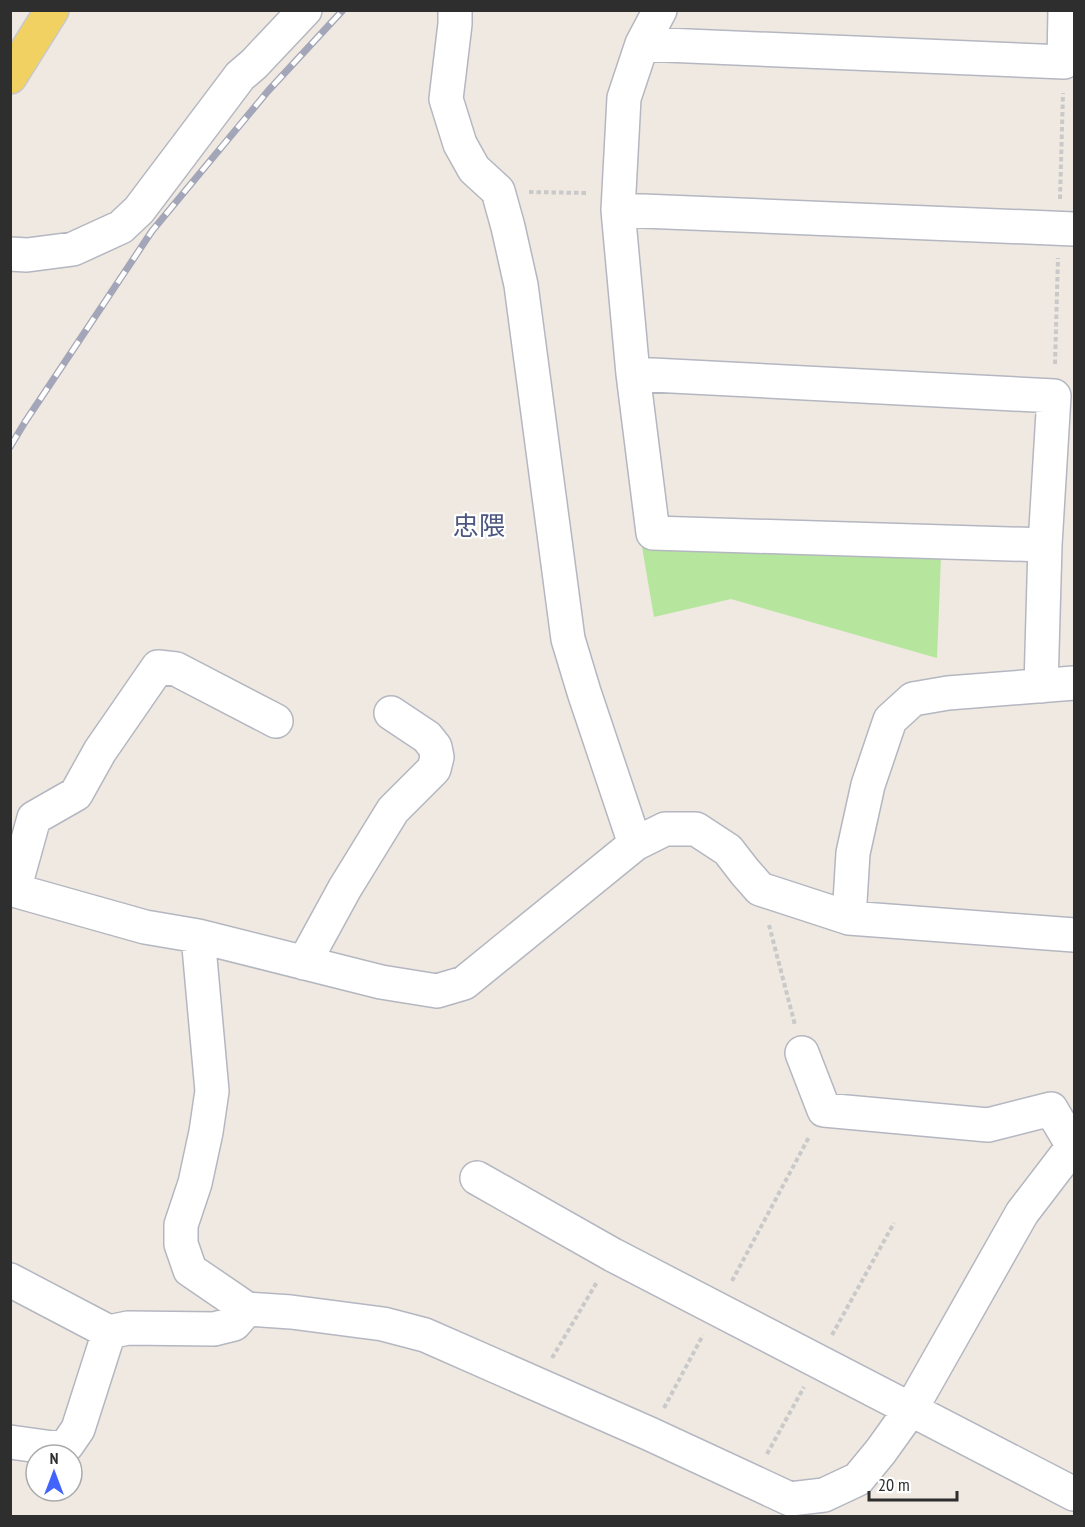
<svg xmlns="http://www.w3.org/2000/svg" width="1085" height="1527" font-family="'PT Sans Narrow','Noto Sans JP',sans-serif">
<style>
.green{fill:#b6e59e}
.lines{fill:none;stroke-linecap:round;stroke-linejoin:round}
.minor-casing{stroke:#b4b7c1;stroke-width:36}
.major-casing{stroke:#c9c9c9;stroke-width:36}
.path{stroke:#c9c9c9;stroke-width:4;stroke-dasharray:4.5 3;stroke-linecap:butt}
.minor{stroke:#fff;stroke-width:33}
.major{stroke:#f2d163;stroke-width:33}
.rail-casing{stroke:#a3a6b8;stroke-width:7}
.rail{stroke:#fff;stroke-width:4.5;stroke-dasharray:14;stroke-linecap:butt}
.labels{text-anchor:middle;stroke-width:4.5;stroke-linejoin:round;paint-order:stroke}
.quarter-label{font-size:26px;fill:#4d5680;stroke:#fff}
</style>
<rect width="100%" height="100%" fill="#efe9e1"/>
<path class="green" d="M642 547 941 557 937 658 731 599 654 617Z"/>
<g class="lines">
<g class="minor-casing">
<path id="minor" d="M455 10V24L446 99 460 144 474 169 498 191 508 227 521 285 568 639 584 692 635 844
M660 10 642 44 624 98 618 210 633 374 653 533 1045 545 1041 686
M642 44 1064 62 1065 10
M618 210 1074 229
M10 254 27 255 73 249 121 227 139 210 240 76 254 64 305 10
M633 374 1054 396 1045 545
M10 889 145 927 198 936 381 982 437 991 464 983 635 844 665 829H696L728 850 745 872 760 889 849 918 1074 935
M14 890 34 818 76 794 100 751 158 667 176 669 276 721
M849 918 853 853 868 785 890 720 913 699 948 693 1074 683
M198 936 212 1091 206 1132 195 1183 181 1225V1244L190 1270 247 1309 291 1312 383 1324 425 1335 650 1434 790 1499 824 1495 858 1479 881 1451 911 1409 1022 1213 1074 1145
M304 963 345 888 393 810 434 769 437 757 435 747 427 737 391 713
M802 1053 824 1110 988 1125 1051 1109 1073 1146
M477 1178 613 1255 1074 1494
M10 1280 109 1332
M10 1442 53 1448 67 1445 78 1429 109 1332 128 1328 214 1329 234 1324 247 1309"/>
</g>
<g class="major-casing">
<path id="major" d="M10 77 52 10"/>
</g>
<path class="path" d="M529 192 587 193
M1060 199 1063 93
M1055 364 1058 258
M769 925 795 1025
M732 1281 809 1137
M832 1335 894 1223
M552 1358 597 1282
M664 1408 703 1335
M767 1454 804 1387"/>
<use href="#minor" class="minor"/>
<use href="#major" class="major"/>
<g class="rail-casing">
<path id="rail" d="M10 447 25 422 152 231 268 91 343 10"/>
</g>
<use href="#rail" class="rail"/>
</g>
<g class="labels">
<g class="quarter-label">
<text x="479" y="535">忠隈</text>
</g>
</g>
<rect width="1085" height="1527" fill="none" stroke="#2e2e2e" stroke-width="24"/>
<g transform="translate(54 1473)"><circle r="28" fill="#ffffff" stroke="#ababab" stroke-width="1.5"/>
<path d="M0-4.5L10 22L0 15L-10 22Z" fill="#4264fb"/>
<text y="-9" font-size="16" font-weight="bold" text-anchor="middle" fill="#2e2e2e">N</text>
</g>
<path d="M869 1491v9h88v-9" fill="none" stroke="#2e2e2e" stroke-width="3"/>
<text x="878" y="1491" font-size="18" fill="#2e2e2e" stroke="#ffffff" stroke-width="4.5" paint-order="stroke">20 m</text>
</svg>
